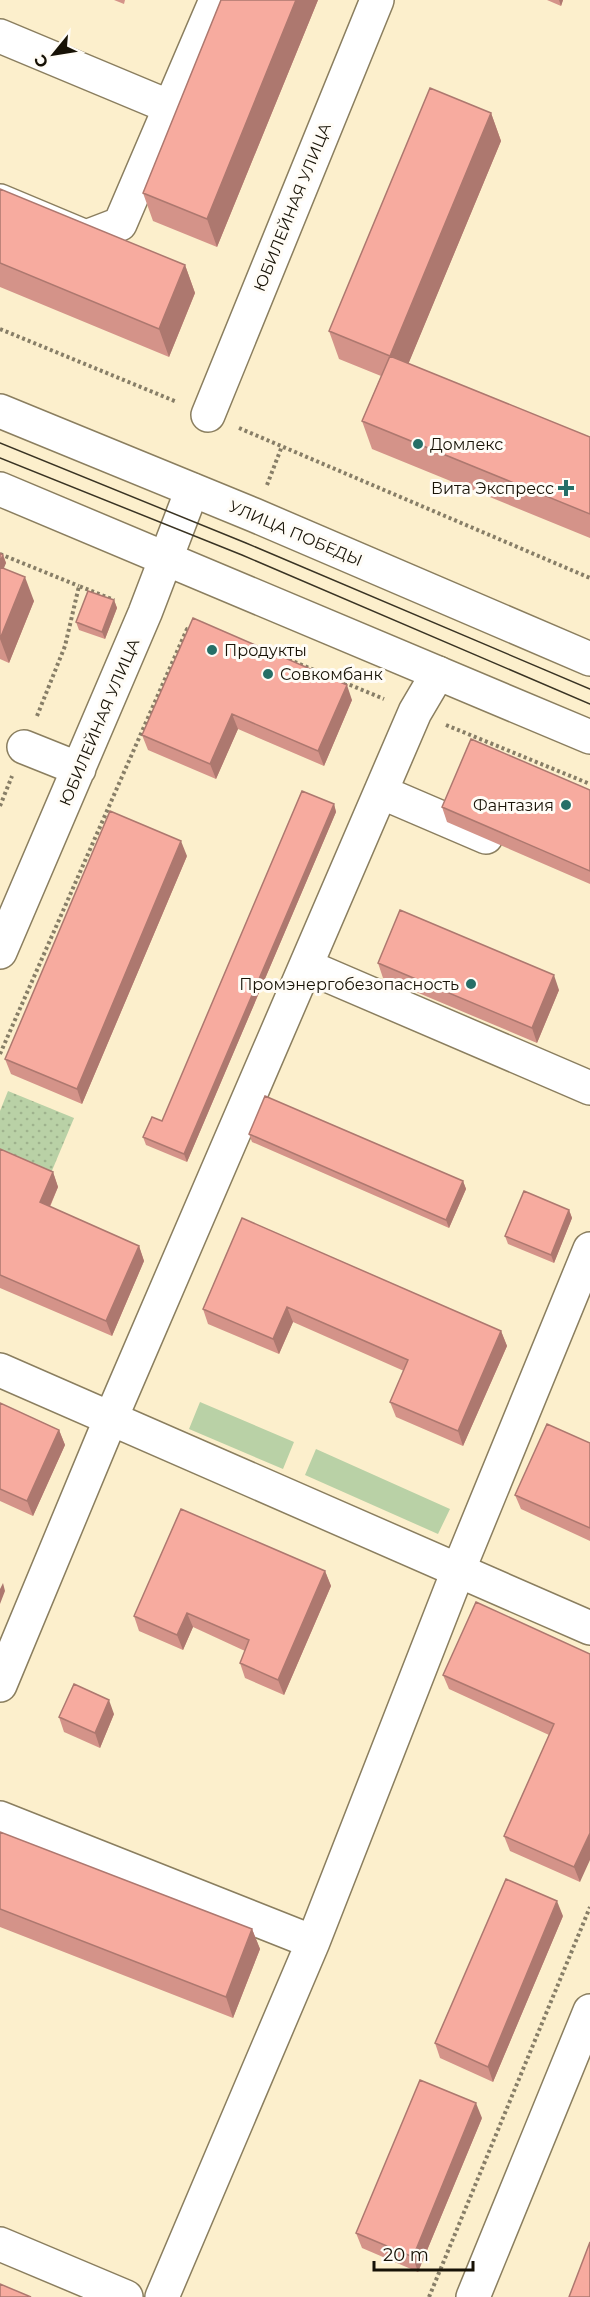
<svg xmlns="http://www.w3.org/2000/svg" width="590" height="2297" font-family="Montserrat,sans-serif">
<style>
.grass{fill:#b9d1a6}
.park{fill:url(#park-dots)}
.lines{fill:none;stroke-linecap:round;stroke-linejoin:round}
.minor-casing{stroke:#8a7e5f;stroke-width:36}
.major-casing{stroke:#8a7e5f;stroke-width:36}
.path{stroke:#877e67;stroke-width:4;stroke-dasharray:3 3;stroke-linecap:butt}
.minor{stroke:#fff;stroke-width:33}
.major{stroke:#fff;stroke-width:33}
.tram{stroke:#393323;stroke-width:1.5}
.wall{fill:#d49389}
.shaded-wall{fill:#ad786f}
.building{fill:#f7ab9f;stroke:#ad786f;stroke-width:1.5}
.poi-dot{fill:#266f67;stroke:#fffcf6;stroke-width:2}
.labels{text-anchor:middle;stroke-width:6;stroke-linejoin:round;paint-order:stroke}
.street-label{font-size:16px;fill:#171206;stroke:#fffcf6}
.poi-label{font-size:16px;fill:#171206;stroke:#fffcf6;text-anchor:start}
</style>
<defs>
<pattern id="park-dots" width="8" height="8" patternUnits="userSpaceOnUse" patternTransform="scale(1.5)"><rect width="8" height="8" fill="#b9d1a6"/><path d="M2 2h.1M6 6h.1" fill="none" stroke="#9eb28d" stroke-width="1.8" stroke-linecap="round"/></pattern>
</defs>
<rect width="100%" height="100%" fill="#fcefcc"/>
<path class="grass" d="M200 1402 294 1442 283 1469 189 1429Z
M316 1449 450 1509 438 1534 305 1475Z"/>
<path class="park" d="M8 1091 74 1118 51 1173 0 1152V1111Z"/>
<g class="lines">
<g class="minor-casing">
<path id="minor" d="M0 36 170 107
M0 201 86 237 120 224 216 0
M208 415 377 0
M24 747 79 769
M381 792 486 837
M0 952 145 613 192 490
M306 966 590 1088
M0 1370 590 1628
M0 1685 111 1418 415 712 438 673
M0 1818 313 1942
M0 2244 126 2297
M162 2297 313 1942 458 1571 590 1249
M473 2297 590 2011"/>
</g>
<g class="major-casing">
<path id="major" d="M0 411 254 515 590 659
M0 489 590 737"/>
</g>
<path class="path" d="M0 329 177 402
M239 428 590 578
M267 485 282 446
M0 554 79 586
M261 648 384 699
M37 716 65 646 79 586 114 600
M446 725 590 784
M0 806 12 776
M0 1054 187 629 192 628
M429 2297 590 1907"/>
<use href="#minor" class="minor"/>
<use href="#major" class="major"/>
<path class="tram" d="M0 443 246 543 590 689
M0 458 242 555 590 704"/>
</g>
<path class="wall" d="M114 0H125L124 4Z
M221 0H318L217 247 153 221 143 193Z
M547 0H563L561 6Z
M491 113 501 141 408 364 590 437V538L372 449 362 421 381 376 339 359 329 331Z
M0 189 185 265 195 293 169 357 0 287Z
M0 553 3 555 6 563 3 568 34 601 9 663 0 659Z
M114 600 117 608 105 639 79 630 76 622Z
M193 618 352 700 324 766 238 729 216 779 148 750 142 735Z
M590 790V884L447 822 442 807Z
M334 804 336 812 187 1162 146 1145 143 1137 162 1121Z
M187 856 82 1104 11 1074 5 1059Z
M378 963 559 990 537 1043 383 978Z
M249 1134 463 1181 466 1189 449 1228 252 1142Z
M0 1149 53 1172 58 1187 50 1207 139 1246 144 1261 112 1336 0 1288Z
M569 1210 572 1218 554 1263 508 1244 505 1236Z
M242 1218 501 1331 507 1346 463 1446 396 1417 390 1402 404 1371 293 1322 279 1354 208 1324 203 1309Z
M0 1403 59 1430 65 1445 33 1516 0 1501Z
M590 1443V1541L521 1509 515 1495Z
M325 1571 331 1586 284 1695 245 1678 240 1663 245 1651 193 1627 183 1650 139 1631 134 1616Z
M590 1654 580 1882 510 1851 504 1836 549 1735 449 1689 443 1675Z
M114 1714 100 1748 64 1732 59 1717Z
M0 1832 252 1929 260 1949 233 2018 0 1927Z
M563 1916 493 2082 440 2058 435 2043Z
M482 2118 418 2272 362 2248 356 2233Z"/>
<path class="shaded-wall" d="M296 0H318L217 247 207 219Z
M559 0H563L561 6Z
M491 113 501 141 400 384 390 356Z
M185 265 195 293 169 357 159 329Z
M3 555 6 563 2 573 0 568V562Z
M25 577 34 601 9 663 0 639Z
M114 600 117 608 105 639 102 632Z
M347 685 352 700 324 766 318 751Z
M232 714 238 729 216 779 210 764Z
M334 804 336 812 187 1162 184 1154Z
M181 841 187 856 82 1104 77 1089Z
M554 975 559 990 537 1043 532 1028Z
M53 1172 58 1187 45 1217 40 1202Z
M463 1181 466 1189 449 1228 446 1220Z
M569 1210 572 1218 554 1263 551 1255Z
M139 1246 144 1261 112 1336 106 1321Z
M287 1307 293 1322 279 1354 273 1339Z
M501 1331 507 1346 463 1446 458 1431Z
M59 1430 65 1445 33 1516 27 1501Z
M325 1571 331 1586 284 1695 278 1680Z
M3 1583 5 1591 0 1604V1589Z
M187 1613 193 1627 183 1650 177 1635Z
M109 1700 114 1714 100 1748 95 1733Z
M590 1833V1860L580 1882 574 1867Z
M557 1901 563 1916 493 2082 488 2067Z
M252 1929 260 1949 233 2018 226 1997Z
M476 2103 482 2118 418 2272 413 2257Z"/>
<path class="building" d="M221 0H296L207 219 143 193Z
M430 88 491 113 390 356 329 331Z
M0 189 185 265 159 329 0 263Z
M390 356 590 437V514L362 421Z
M0 553 3 555 0 562Z
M0 567 25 577 0 639Z
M88 591 114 600 102 632 76 622Z
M193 618 347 685 318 751 232 714 210 764 142 735Z
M471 739 590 790V871L442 807Z
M302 791 334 804 184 1154 143 1137 152 1117 162 1121Z
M110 811 181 841 77 1089 5 1059Z
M400 910 554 975 532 1028 378 963Z
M265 1096 463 1181 446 1220 249 1134Z
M0 1149 53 1172 40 1202 139 1246 106 1321 0 1275Z
M524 1191 569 1210 551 1255 505 1236Z
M242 1218 501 1331 458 1431 390 1402 408 1360 287 1307 273 1339 203 1309Z
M0 1403 59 1430 27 1501 0 1489Z
M547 1424 590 1443V1528L515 1495Z
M181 1509 325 1571 278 1680 240 1663 249 1640 187 1613 177 1635 134 1616Z
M476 1602 590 1654V1833L574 1867 504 1836 554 1724 443 1675Z
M74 1684 109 1700 95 1733 59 1717Z
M0 1832 252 1929 226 1997 0 1909Z
M506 1879 557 1901 488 2067 435 2043Z
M420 2080 476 2103 413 2257 356 2233Z
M590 2242V2297H569Z
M0 2284 31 2297H0Z"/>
<g class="poi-dot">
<circle cx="418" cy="444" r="6"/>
<path d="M563 479h6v6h6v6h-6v6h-6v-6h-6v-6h6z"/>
<circle cx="212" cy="650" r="6"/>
<circle cx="268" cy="674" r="6"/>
<circle cx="566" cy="805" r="6"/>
<circle cx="471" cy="984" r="6"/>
</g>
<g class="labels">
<g class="street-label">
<text transform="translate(292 207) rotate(-68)" y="6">ЮБИЛЕЙНАЯ УЛИЦА</text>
<text transform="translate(296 533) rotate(23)" y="6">УЛИЦА ПОБЕДЫ</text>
<text transform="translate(99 722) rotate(-67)" y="6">ЮБИЛЕЙНАЯ УЛИЦА</text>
</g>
<g class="poi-label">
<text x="430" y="450">Домлекс</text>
<text x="554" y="494" text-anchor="end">Вита Экспресс</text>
<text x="224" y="656">Продукты</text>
<text x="280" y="680">Совкомбанк</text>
<text x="554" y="811" text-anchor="end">Фантазия</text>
<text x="459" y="990" text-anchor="end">Промэнергобезопасность</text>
</g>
</g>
<g transform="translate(54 54) rotate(240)" stroke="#fffcf6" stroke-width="4.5" paint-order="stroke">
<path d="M0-4.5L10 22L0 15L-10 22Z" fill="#171206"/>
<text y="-9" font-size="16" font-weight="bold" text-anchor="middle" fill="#171206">С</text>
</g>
<path d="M374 2261v9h99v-9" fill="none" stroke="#171206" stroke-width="3"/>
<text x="383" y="2261" font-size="18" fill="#171206" stroke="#fffcf6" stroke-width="4.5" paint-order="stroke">20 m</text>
</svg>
